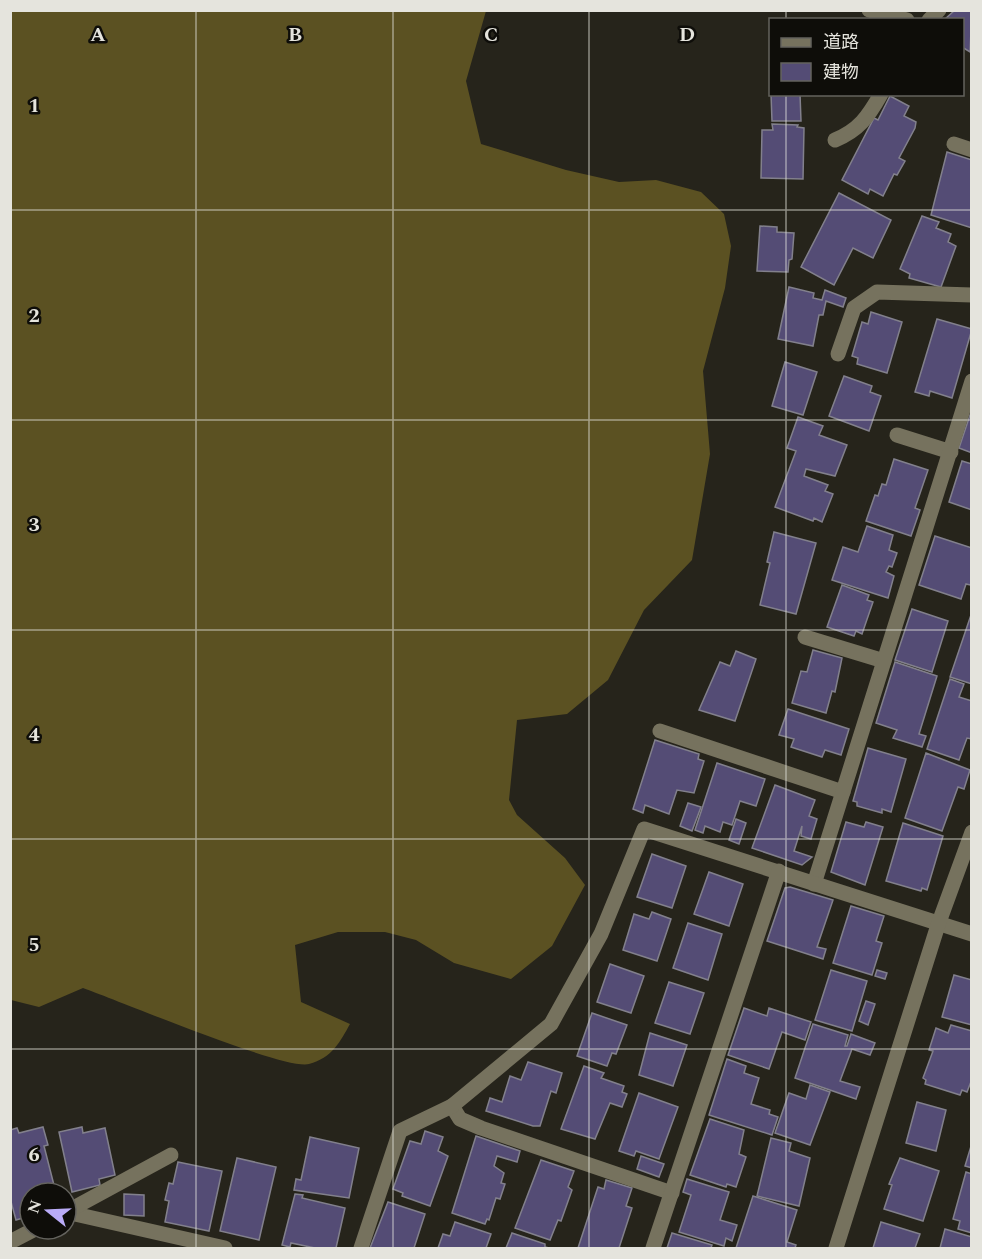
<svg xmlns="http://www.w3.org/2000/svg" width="982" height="1259" font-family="Spectral,'Noto Sans JP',serif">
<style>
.forest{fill:#5b5122}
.building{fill:#544c75;stroke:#82808c;stroke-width:1.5}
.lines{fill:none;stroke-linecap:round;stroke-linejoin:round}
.minor{stroke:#76725e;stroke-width:15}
.grid{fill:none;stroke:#e5e4dd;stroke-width:1.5;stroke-opacity:0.55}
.grid-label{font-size:20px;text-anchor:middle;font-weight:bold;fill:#e5e4dd;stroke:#0e0d09;stroke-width:5;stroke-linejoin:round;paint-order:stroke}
</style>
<rect width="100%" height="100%" fill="#26241b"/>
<path class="forest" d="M11,10l475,1 -20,70 15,63 85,26 53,12 37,-2 45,12 23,22 7,32 -6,42 -22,83 7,83 -18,106 -48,50 -36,70 -41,34 -50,6 -8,80 8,15 48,43 20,27 -33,61 -41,33 -57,-16 -38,-23 -31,-8h-47l-43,13 6,57 49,22c-10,18 -18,34 -41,40 -23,7 -192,-64 -226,-76l-44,19 -28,-7z"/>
<g class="building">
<path d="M955,10h17l-2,42 -8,-5v-27h-18z"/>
<path d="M771,94h29l1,27h-29z"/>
<path d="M890,96l19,10 -5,10 12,6 -1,6 -16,30 6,3 -8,14 -3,-1 -11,22 -13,-7 -2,5 -26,-14 32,-62 4,2z"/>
<path d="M772,124l26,1 -1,2 7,1 -1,51 -42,-1 1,-48h11z"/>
<path d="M947,152l25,8v68l-41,-13z"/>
<path d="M839,193l52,27 -18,38 -20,-10 -19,37 -33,-18z"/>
<path d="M922,216l17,6 -3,6 15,6 -3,8 8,4 -15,41 -32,-9 1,-4 -10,-5z"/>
<path d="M760,226l17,1v5l17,1 -2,26 -3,1 -1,12 -31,-1z"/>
<path d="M789,287l25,6 -1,5 9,2 3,-10 21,8 -3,9 -17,-6 -3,14h-4l-6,31 -35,-7z"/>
<path d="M871,312l31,10 -15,51 -30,-9 1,-6 -6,-2 10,-34 6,2z"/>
<path d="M937,319l35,10 -20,69 -22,-7 -1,5 -14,-4z"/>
<path d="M785,362l32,10 -14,43 -31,-9z"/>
<path d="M844,376l28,10 -2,6 11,4 -12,35 -40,-15z"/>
<path d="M972,409v44l-13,-5z"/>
<path d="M798,417l25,9 -4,9 28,10 -12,31 -29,-7 -2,7 24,9 -3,6 8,3 -11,28 -8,-4 -1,3 -38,-14 21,-56 -9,-3z"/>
<path d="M894,459l34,11 -13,38 5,2 -9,26 -45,-15 9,-26 3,1 4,-12 4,1z"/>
<path d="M962,461l10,3v46l-23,-8z"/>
<path d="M867,526l26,9 -4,15 8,3 -5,14 -3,-1 -3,6 8,4 -6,22 -56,-18 11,-33 15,5z"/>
<path d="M774,532l42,11 -20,71 -36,-9 10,-42 -3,-1z"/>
<path d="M935,536l37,12v34l-2,3 -4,-1 -5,15 -42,-14z"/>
<path d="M842,585l27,10 -2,5 6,2 -11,32 -6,-3 -2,5 -27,-9z"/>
<path d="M912,609l36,12 -16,51 -37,-12z"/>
<path d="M972,612v72l-22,-7z"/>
<path d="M813,650l29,8 -7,34 -3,-1 -6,22 -34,-10 9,-32 6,1z"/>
<path d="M736,651l20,8 -21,62 -36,-11 21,-48 10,4z"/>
<path d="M895,662l42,14 -18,58 7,2 -4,11 -29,-9 4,-8 -21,-7z"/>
<path d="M950,679l14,5 -5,13 13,4v38l-5,-1 -8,22 -32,-11z"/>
<path d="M788,709l61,20 -8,26 -16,-5 -3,7 -31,-10 3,-8 -15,-4z"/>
<path d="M655,740l44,14 -1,5 6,2 -10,32 -17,-3 -8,24 -24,-9 -2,8 -10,-4z"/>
<path d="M868,748l38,11 -15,53 -9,-3v4l-25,-7v-4l-4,-1z"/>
<path d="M926,753l44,17 -6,19 -6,-2 -16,44 -37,-13z"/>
<path d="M717,763l48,16 -9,27 -16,-5 -8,24 -9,-3 -3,10 -15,-6 -2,7 -8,-3z"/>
<path d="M775,785l40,15 -6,16 8,3 -6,20 -10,-3 1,-10 -8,25 18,6 -10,8 -50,-17z"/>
<path d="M688,803l13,4 -9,24 -12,-5z"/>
<path d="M736,819l10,4 -7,21 -10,-4z"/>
<path d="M846,822l18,5 2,-5 17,5 -18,58 -34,-13z"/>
<path d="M903,823l40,13 -16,54 -5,-2 -1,3 -35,-10z"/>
<path d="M652,854l34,12 -14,42 -35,-11z"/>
<path d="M709,872l34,12 -14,42 -35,-12z"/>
<path d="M790,887l43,13 -16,47 9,2 -3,10 -56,-18 18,-53z"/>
<path d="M851,906l33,10 -8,25 6,2 -10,32 -39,-12z"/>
<path d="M652,912l19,7 -14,42 -34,-11 11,-36 15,5z"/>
<path d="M688,923l34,11 -14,46 -35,-12z"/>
<path d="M610,964l34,12 -13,37 -34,-11z"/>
<path d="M831,970l36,11 -15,50 -37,-11z"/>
<path d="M877,970l10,3 -2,6 -10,-3z"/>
<path d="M954,975l18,5v45l-30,-8z"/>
<path d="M669,982l35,11 -14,41 -35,-11z"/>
<path d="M866,1001l9,3 -7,21 -9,-4z"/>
<path d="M744,1008l23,8 2,-8 42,14 -6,18 -23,-8 -13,37 -41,-14z"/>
<path d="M592,1013l35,12 -11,29 -4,-1 -5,13 -30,-10z"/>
<path d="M813,1024l35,11 -3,11h2l4,-12 24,9 -5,12 -18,-6 -12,32 20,6 -4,12 -61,-21z"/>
<path d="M951,1025l21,6v48l-5,13 -5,-2 -2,5 -35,-11 1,-4 -3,-2 10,-27 -4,-1 7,-22 12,5z"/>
<path d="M650,1033l37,12 -14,41 -34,-11z"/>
<path d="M727,1059l19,7 -2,7 15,5 -8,26 19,6 -1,4 9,3 -6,18 -63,-20z"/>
<path d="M528,1062l34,11 -6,20 -5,-2 -11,35h-7l-47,-15 4,-13 12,4 8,-26 11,4z"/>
<path d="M584,1066l20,7 -3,5 23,8 -2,6 5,2 -5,13 -12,-4 -15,36 -34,-10z"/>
<path d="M810,1085l20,7 -20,53 -35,-12 14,-40 17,6z"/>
<path d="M639,1093l39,14 -19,52 -23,-8 -2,5 -15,-5z"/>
<path d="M917,1102l29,8 -10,41 -30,-8z"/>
<path d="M710,1119l34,11 -5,24 7,3 -10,30 -9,-3 -1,3 -36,-12z"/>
<path d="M43,1127l5,18 -4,1 12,47h-26v23l-14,4 -6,-22v-68l7,-2 2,5z"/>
<path d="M82,1127l1,6 22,-5 10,47 -16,4 1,6 -28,7 -13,-60z"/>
<path d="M425,1131l18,6 -5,14 10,5 -18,50 -28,-10 1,-3 -10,-4 17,-48 11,3z"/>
<path d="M476,1136l44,15 -3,11 -20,-6 -3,10 10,7 -3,10 4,1 -5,15 -4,-1 -7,22 -2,-1 -2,5 -33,-11z"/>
<path d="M310,1137l49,11 -10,50 -55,-8 2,-11 5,1z"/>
<path d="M771,1138l20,5 -2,8 21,7 -11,48 -42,-10z"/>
<path d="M972,1143v25l-7,-2z"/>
<path d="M641,1156l23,8 -5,13 -22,-8z"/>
<path d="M237,1158l39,9 -17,73 -39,-9z"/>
<path d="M900,1158l39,13 -16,50 -39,-12 8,-24 -3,-1z"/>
<path d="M541,1160l33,11 -6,16 4,3 -11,31 -3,-1 -8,20 -35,-12z"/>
<path d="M178,1162l44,9 -13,60 -44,-9 4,-21 -4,-1 4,-17 4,1z"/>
<path d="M966,1172l6,2v59l-14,-4 2,-8 -7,-2z"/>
<path d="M687,1179l42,13 -9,28 17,5 -5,16 -6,-3 -2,8 -45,-14 12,-37 -8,-3z"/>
<path d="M606,1180l26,8 -6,18 6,2 -13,40h-41l20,-61 6,2z"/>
<path d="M124,1194l20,1v21l-20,-1z"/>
<path d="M295,1194l8,1 -1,3 43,10 -9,40h-21l-24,-5 -1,4 -8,-2z"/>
<path d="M753,1196l44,14 -10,32 9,3 -1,3h-59z"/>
<path d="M388,1202l37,12 -11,34h-44z"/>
<path d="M455,1222l36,12 -5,14h-48l5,-14 7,2z"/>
<path d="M881,1222l39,12 -5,14h-42z"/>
<path d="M945,1229l27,8v11h-32z"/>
<path d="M512,1233l33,11v3l4,1h-43z"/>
<path d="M672,1233l40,12 -1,3h-44z"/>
</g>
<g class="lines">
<g class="minor">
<path d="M869,10l38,10"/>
<path d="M929,20l10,-10"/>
<path d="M835,140c24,-10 33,-23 46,-46"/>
<path d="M954,144l18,6"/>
<path d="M838,354l16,-46 23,-16 95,3"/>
<path d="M897,435l54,17"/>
<path d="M805,637l79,24"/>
<path d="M660,731l183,61"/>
<path d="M814,884l158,-503"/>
<path d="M452,1106l8,13 21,9 191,65"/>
<path d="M66,1212l159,36"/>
<path d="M66,1212l105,-57"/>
<path d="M10,1242l25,-13"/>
<path d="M361,1248l39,-117 52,-25 99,-82 50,-90 43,-105 328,105"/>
<path d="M653,1248l126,-377"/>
<path d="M836,1248l102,-323 34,-93"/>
</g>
</g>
<path class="grid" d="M196,10v1238M393,10v1238M589,10v1238M786,10v10M786,94v1154M10,210h962M10,420h962M10,630h962M10,839h962M10,1049h962"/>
<g class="grid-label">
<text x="98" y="41">A</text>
<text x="295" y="41">B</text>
<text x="491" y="41">C</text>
<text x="687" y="41">D</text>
<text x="34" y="112">1</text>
<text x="34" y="322">2</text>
<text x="34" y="531">3</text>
<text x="34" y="741">4</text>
<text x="34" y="951">5</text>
<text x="34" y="1161">6</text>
</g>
<rect width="982" height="1259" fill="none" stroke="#e5e4dd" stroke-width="24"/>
<rect x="769" y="18" width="195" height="78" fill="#0e0d09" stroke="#64635e" stroke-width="1.5"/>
<rect x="781" y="38" width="30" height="9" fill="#76725e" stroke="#64635e" stroke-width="1.5"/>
<text x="823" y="48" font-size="18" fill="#e5e4dd">道路</text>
<rect x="781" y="63" width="30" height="18" fill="#544c75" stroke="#64635e" stroke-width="1.5"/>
<text x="823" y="78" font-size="18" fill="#e5e4dd">建物</text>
<g transform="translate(48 1211) rotate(288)"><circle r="28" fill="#0e0d09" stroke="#64635e" stroke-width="1.5"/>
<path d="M0-4.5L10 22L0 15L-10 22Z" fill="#b9abf7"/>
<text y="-9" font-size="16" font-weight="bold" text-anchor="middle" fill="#e5e4dd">N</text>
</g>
</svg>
